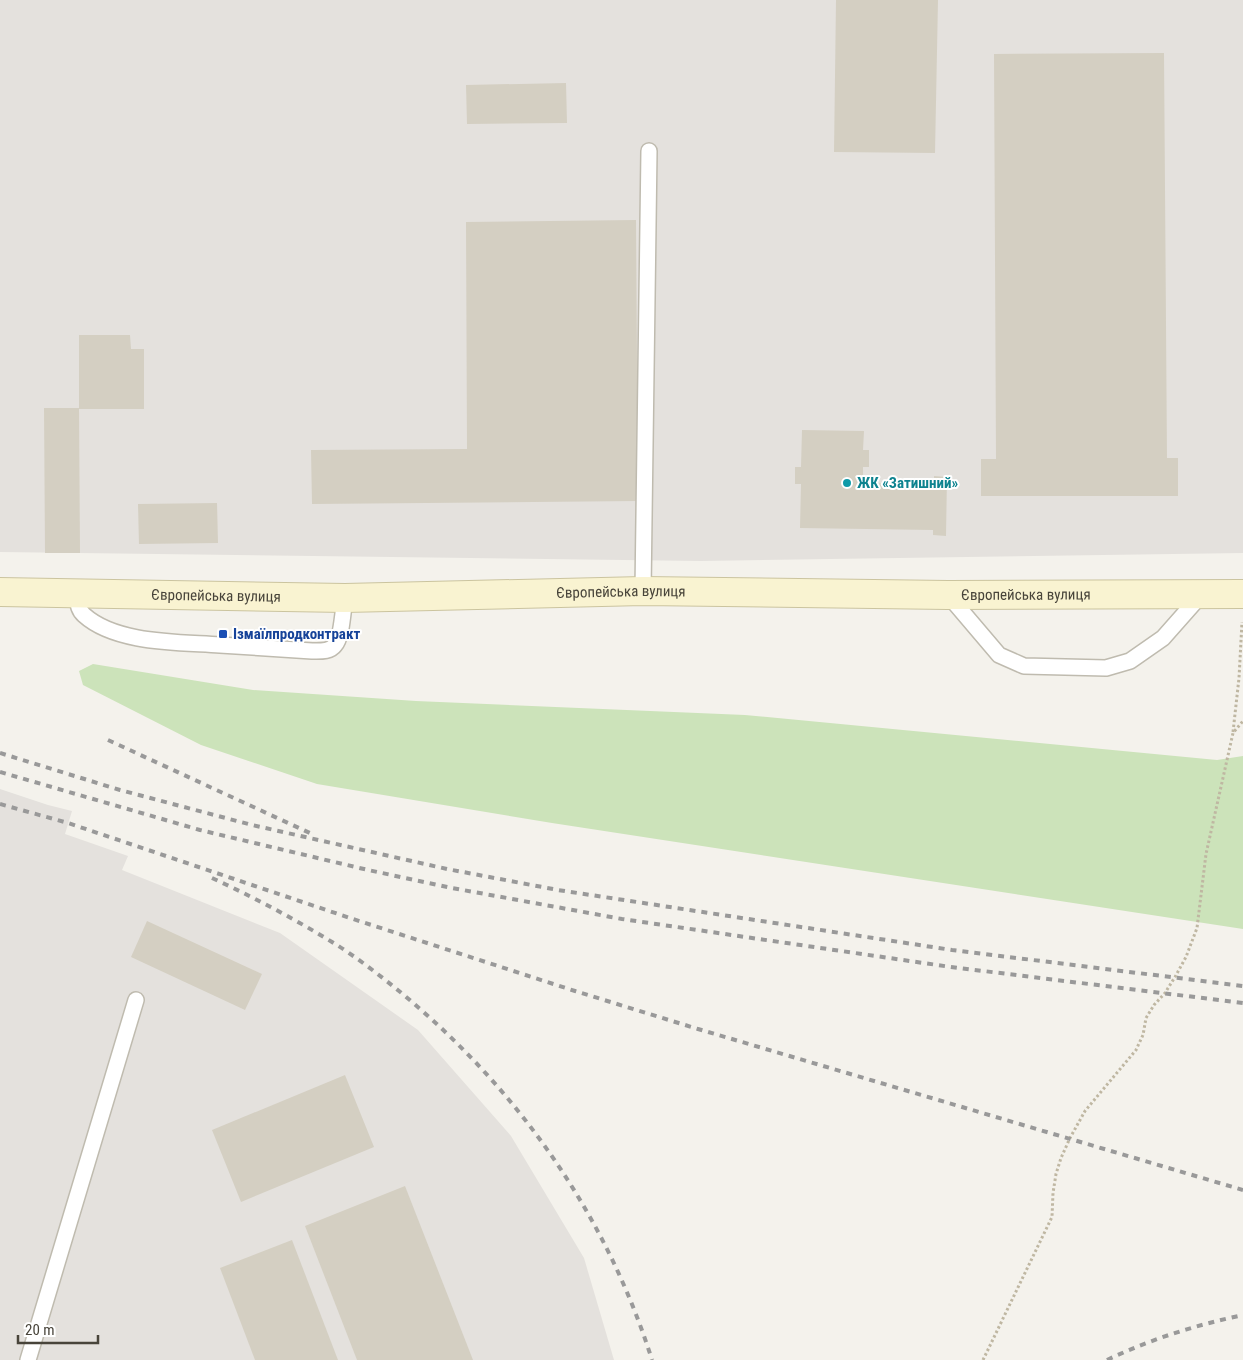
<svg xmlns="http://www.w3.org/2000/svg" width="1243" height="1360" font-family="'Roboto Condensed',sans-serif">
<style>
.industrial{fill:#e4e1dd}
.green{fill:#cce3ba}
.building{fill:#d4cfc2}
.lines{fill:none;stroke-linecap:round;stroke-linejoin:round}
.lane-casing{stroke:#bfbbaf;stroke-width:18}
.secondary-casing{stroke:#cbc49f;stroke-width:30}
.path{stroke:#bfb7a2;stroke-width:3;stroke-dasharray:2.5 2.5;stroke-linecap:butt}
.lane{stroke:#fff;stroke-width:15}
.secondary{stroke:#f9f3d1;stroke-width:28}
.rail{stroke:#999;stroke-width:4;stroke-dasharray:6 6;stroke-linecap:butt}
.culture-dot{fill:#0f9aa8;stroke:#fff;stroke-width:2}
.transit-dot{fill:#1a4fb4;stroke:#fff;stroke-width:2}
.labels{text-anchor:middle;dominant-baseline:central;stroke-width:4;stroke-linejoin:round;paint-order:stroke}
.culture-label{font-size:15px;font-weight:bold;fill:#0d838f;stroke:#fff;text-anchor:start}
.street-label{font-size:15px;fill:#48443a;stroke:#fff}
.transit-label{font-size:15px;font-weight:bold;fill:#164399;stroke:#fff;text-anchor:start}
</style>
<rect width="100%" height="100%" fill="#f4f2ec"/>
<g class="industrial">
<path d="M0,0h1243v553l-542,8 -701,-9z"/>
<path d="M0,789l48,16 24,6 -7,23 63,22 -6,14 158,63 138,97 93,106 73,122 30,102h-614z"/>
</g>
<path class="green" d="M93,664l160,26 163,11 329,14 472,45 26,-4v173l-691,-106 -235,-39 -116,-39 -118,-60 -4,-14z"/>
<g class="building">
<path d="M836,0h102l-3,153 -101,-1z"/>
<path d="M1164,53l3,405h11v38h-197v-37h15l-2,-405z"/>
<path d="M566,83l1,40 -100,1 -1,-39z"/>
<path d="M636,220l2,281 -326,3 -1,-54 156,-1 -1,-227z"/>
<path d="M79,335h51l1,14h13v60h-65z"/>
<path d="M44,408h35l1,145h-35z"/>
<path d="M802,430l62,1 -1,19h6v17h-6v16l71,1v-8l13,1 -1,59 -13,-1v-5l-133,-2 1,-44h-6v-17h6z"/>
<path d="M217,503l1,40 -79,1 -1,-40z"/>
<path d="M147,921l115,53 -17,36 -114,-53z"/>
<path d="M345,1075l29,72 -133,55 -29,-72z"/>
<path d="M405,1186l68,174h-116l-52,-134z"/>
<path d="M292,1240l46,120h-83l-35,-92z"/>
</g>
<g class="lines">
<defs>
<g id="lane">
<path d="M643,591l6,-440"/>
<path d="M77,594c0,8 1,16 7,21 32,29 96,27 136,30 31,2 62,4 92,6 8,0 18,1 23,-6 7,-7 8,-37 10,-47"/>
<path d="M948,595l51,60 25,11 82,2 24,-7 33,-23 38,-43"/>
<path d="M28,1360l108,-360"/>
</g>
<g id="secondary">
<path id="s1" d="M0,592l345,6 298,-7 305,4 295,-1"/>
</g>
</defs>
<use href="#lane" class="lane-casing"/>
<use href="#secondary" class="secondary-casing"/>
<g class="path">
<path d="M1233,732l6,-54 3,-56"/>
<path d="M983,1360l69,-143 1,-24 3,-19 5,-16 9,-20 15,-27 51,-61 7,-15 3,-17 8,-13 11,-12 10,-16 11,-20 11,-29 9,-74 27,-121 10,-12"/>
</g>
<use href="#lane" class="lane"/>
<use href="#secondary" class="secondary"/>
<g class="rail">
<path d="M108,740l204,94"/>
<path d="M0,753l120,37 132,35 195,44 111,21 394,60 291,36"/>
<path d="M0,772l200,58 168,40 84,18 170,31 329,48 292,36"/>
<path d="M0,804l68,19 282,95 225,73 123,38 545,161"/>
<path d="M212,878c41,19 81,40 120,64 23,14 46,32 67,49 118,97 207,223 253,369"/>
<path d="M1107,1360c44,-21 89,-35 136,-45"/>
</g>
</g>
<circle class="culture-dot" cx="847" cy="483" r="5"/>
<rect class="transit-dot" x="218" y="629" width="10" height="10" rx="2.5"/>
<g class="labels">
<g class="culture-label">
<text x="857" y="483">ЖК «Затишний»</text>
</g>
<g class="street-label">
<text stroke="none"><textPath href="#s1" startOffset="621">Європейська вулиця</textPath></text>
<text stroke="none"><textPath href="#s1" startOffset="1026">Європейська вулиця</textPath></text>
<text stroke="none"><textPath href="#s1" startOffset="216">Європейська вулиця</textPath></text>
</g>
<g class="transit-label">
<text x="233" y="634">Ізмаїлпродконтракт</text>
</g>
</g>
<path d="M18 1335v8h80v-8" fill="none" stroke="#48443a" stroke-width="2.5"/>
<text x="25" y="1335" font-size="15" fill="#48443a" stroke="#ffffff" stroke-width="4" paint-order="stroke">20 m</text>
</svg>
